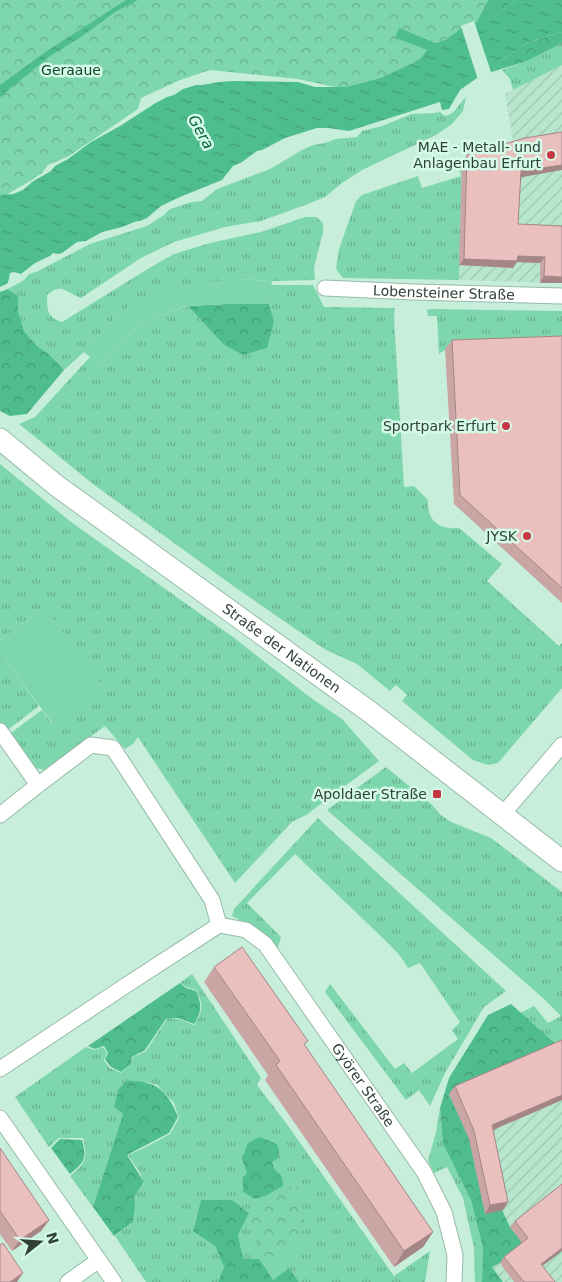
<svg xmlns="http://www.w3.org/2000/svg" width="562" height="1282" font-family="'DejaVu Sans',sans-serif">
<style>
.industrial{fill:url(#industrial-furrows)}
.grass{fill:url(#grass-tufts)}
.forest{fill:url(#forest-crowns)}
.park{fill:url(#park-crowns)}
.pitch{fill:#7ed6ad}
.water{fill:url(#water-ripples)}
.pier{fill:#c7eeda}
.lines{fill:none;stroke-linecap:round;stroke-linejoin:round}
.minor-casing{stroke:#96bba8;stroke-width:17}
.secondary-casing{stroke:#96bba8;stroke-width:23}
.minor{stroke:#fff;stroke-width:15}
.secondary{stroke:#fff;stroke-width:21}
.wall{fill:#c9a5a4}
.shaded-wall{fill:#a48686}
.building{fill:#eac0bf;stroke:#a48686}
.poi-dot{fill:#c53542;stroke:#d4fbe7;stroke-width:2}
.labels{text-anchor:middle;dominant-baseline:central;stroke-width:5;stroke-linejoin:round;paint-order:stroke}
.park-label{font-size:14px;fill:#13422e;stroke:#d4fbe7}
.poi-label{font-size:14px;fill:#304038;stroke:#d4fbe7;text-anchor:end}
.street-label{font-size:14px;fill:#304038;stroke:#d4fbe7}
.water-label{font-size:15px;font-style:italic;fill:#005d3e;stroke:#d4fbe7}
</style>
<defs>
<pattern id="industrial-furrows" width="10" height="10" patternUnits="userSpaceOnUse" patternTransform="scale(1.25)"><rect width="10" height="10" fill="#b7e5cd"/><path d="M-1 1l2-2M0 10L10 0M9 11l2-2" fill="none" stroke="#9ec6b1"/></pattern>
<pattern id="grass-tufts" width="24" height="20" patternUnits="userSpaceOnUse" patternTransform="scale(1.25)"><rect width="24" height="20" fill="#7ed6ad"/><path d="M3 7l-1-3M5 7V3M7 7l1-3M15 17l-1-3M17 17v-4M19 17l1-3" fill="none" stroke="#68af8e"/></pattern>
<pattern id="forest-crowns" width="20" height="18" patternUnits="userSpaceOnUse" patternTransform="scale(1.25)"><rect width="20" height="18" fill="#4fbd8e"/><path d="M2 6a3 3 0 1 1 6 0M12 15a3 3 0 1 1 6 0" fill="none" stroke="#429b75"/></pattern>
<pattern id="park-crowns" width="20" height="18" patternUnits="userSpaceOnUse" patternTransform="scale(1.25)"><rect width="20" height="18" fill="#7ed6ad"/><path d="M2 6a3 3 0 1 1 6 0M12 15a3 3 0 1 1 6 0" fill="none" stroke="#68af8e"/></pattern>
<pattern id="water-ripples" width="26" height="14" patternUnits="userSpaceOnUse" patternTransform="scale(1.25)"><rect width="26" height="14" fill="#4fbe8f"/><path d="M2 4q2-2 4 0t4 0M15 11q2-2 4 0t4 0" fill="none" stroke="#429c76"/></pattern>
</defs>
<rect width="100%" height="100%" fill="#c7eeda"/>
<g class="industrial">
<path d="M562,65v218l-103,-3 3,-119 52,-15 -9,-52z"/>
<path d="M562,1054v228h-59l-11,-15 8,-4 24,-19 -14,-17 -7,-17 -18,4 -36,-120z"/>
</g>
<g class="grass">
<path d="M562,42v23l-49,25 -3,-11 -8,-9 25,-9z"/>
<path d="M466,97l-3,14 -11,13 -16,11 -74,35 -20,13 -17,14 -20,8 -44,16 -36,6 -51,15 -33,16 -60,40c-16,-6 -19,-16 -34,-3 0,15 0,22 15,27l89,-55 23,-13 36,-11 51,-11 44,-15h11l7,6v9l-9,36 1,12 -43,1 -34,-2 -118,33 -36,40 -20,18 -15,-16 -12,-8 -13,-15 -6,-20v-15l-10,-7 16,-9 5,-6 7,-2 54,-28 57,-18 17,-11 6,-6 22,-7 10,-1 15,-12 53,-20 32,-19 11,-5 12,-2 11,-4 21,-2 5,-6 20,-5 30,-12 22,-1 6,-1 5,4c11,-2 13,-12 21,-19z"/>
<path d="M462,162l-3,118 -116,-2 -7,-9 3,-20 17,-48 6,-6 56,-19 4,12 39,-12 -3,-12z"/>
<path d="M271,285h42l11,22 71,1 -1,10 10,169 10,-1 14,14c-1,21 11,30 31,28l43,36 -15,17 72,65 3,-3v45l-64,75 -10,2 -15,-5 -71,-59 5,-6 -11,-10 -6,6 -33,-27 -31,-14 -90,-62 -143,-104 -74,-60 16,-7 55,-60 10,8 41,-42 47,-17 35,38 51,-23 -5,-17z"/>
<path d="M432,309l130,2v34l-116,4 -7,5 -2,-38h-9l-1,-6z"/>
<path d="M0,464l71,58 162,115 78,61 31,21 37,42 -73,54 -14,7 -57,61 -97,-146 -5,7 -8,5 -20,-23 -61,44 -12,-3 -24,-32 34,-25 10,14 -7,-117 -45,33z"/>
<path d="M0,653l39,53 -34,26 -5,-7z"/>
<path d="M386,767l45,37 10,11 10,7 40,16 71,54v162l-3,-7 -39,-34 14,-7 14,17 13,-7 -18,-18 -216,-188z"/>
<path d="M318,818l3,3 185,170 -22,16 -39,66 -15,33 -11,-16 -13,10 -81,-108 5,-8 65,85 9,-6 8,10 46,-34 -6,-9 8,-8 -40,-59 -12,5 -7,-11 -12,-13 -94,-90 -48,49 34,34 -3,10 -3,4 -23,-24 -20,-11 2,-7z"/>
<path d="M192,974l69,104 -4,7 29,38 108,153 36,-25 -5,31h-126l-10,-14 -16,12 -30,-21 -5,-24 11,-22 -18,-13h-30l-8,30 22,16 9,21 -6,15h-72l-31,-46 18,-14v-24l11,-15 -5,-12 -11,-16 16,-7 26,-14 9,-16 -5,-15 -17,-18 -11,-3 -23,32 -30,93 -23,-31c16,-14 18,-17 13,-38h-24l-10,9 -34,-50 71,-50 9,3 8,-3 4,6 -3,7 6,8 11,5 10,-9 2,-7 13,-6 21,-32h12l15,6c9,-15 10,-19 2,-35l-10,-3 -6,-4z"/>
<path d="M440,1108l3,36 28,56 12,48 -1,34h-7l-1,-34 -11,-50 -16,-31 -13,6 -6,-12 8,-29z"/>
</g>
<g class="forest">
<path d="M488,0h28l-18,13 -22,10z"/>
<path d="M562,32v11l-35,18 -35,11 10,-12 26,-18z"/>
<path d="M8,289l10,7v15l6,20 13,15 12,8 15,16 -37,44 -17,2 -10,-5v-119z"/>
<path d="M227,304h42l5,17 -7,27 -24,7 -20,-11 -35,-38z"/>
<path d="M180,983l6,5 10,3c6,14 6,20 -2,33l-16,-6 -12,1 -21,31 -13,7 -1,7 -10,8 -10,-5 -6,-8 3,-6 -4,-7 -9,3 -7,-3z"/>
<path d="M511,1004l48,43 -110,47 61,133 14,17 -24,19 -8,4 11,15h-21l1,-34 -12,-48 -28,-56 -3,-36 9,-30 39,-63z"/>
<path d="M126,1081c7,0 14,0 21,2 16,3 26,20 31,34l-9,16 -42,22 17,27 -10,15 1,8 -2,17 -19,14 -21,-29 30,-93 -9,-7 4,-17z"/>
<path d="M260,1137l17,7 2,6 -1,8 -6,4 2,7 8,8 1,9 -16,9 -12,4 -12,-7v-15l4,-4 -5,-14 6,-16z"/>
<path d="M60,1139l22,1c5,19 3,21 -12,34l-19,-26z"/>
<path d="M201,1200h31l17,13 -11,22 5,24h16l14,21 16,-12 10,14h-81l6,-15 -9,-21 -22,-15z"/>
</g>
<g class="park">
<path d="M0,0h488l-12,23 -16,6 -15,11 -10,3 -40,-5 32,12 -8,10 -39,18 -34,9h-11l-37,-8 -88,-9 -30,10 -39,18 -3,11 -69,47 -21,9 -6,8 -10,7 -26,15h-6z"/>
<path d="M292,1186l6,1 3,10 4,27 -9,23 -10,13 -10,4 -12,-8 -8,-15 -7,-15 14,-27z"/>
</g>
<g class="pitch">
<path d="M238,279l34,2 -3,23h-42l-40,2 -46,17 -41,42 -16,-13 36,-40 25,-16 30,-11z"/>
<path d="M45,607l58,80 -50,37 -53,-71v-13z"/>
</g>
<g class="water">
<path d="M126,0h12l-23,12 -34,25 -31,19 -50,41v-12l47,-34z"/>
<path d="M516,0h46v32l-34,10 -26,18 -10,12 -15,6 -17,12 -11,19 -7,1 -2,-8 -91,29 -21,-3h-11l-32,10 -23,12 -5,1 -15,11 -9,4 -11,14 -42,17 -19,9 -14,12 -7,3h-3l-15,6 -20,5 -16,9 -9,1 -15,11 -4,1 -5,-1 -3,3 -15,7 -14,11 -7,-2 -4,1 -2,10 -8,4v-92l13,-1 10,-4 9,-8 19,-11 4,-5 13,-7 23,-17 29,-16 34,-22 13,-7 7,-2 9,-6 13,-4h6l17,-3 14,-1 65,1 17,5h31l34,-9 39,-18 8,-10 -32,-12 4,-10 36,15 10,-3 15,-11 38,-16z"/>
</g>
<path class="pier" d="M474,21l18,54 -14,5 -17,-54z"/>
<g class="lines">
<defs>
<g id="minor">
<path id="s1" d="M325,288l88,4 149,4"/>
<path d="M0,731l38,54 53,-40 22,3 99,152 7,25"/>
<path d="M0,815l38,-30"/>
<path d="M502,815l60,-70"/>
<path id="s2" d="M0,1069l125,-83 94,-61 27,5 19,14 159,228 20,40 11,43 -1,27"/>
<path d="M0,1118l114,164"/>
<path d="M68,1282l31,-22"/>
</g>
<g id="secondary">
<path id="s3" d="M0,439l57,47 313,226 192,149"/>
</g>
</defs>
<use href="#minor" class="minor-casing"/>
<use href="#secondary" class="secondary-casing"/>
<use href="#minor" class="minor"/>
<use href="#secondary" class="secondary"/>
</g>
<g class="wall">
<path d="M467,155l54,22 -3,47 44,2v57h-22v-20l-23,-1 -4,6 -54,-3 3,-104z"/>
<path d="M562,336v267l-108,-99 -9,-155 7,-9z"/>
<path d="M214,967l91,79 128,186 -10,15 -29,20 -129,-187 3,-5 -64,-93z"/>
<path d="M562,1040v60l-69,30 10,80 -18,4 -16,-75 -20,-45 6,-8z"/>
<path d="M0,1148l49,72 -8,11 -29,20 -12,-17z"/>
<path d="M562,1184l-20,82 13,16h-41l-14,-19 4,-6 18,-14 -12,-16 5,-6z"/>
</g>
<g class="shaded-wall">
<path d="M562,165v5l-45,8 4,-7z"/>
<path d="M518,256l27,1 -5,6 -23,-1 -4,6 -54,-3 5,-6z"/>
<path d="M544,276l18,1v6h-22z"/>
<path d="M562,1095v5l-76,33 6,-8z"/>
<path d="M508,1202l-5,8 -18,4 5,-9z"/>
<path d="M49,1220l-8,11 -29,20 8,-11z"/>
<path d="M433,1232l-10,15 -29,20 10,-16z"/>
<path d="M562,1248v3l-26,20 5,-7z"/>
<path d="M23,1273l-6,9h-7z"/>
</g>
<g class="building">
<path d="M562,132v33l-41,6 -3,53 44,2v51l-18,-1 1,-19 -27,-1 -1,5 -53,-2 3,-104 58,-17z"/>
<path d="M562,336v252l-102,-93 -8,-155z"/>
<path d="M242,947l66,94 -4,3 129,188 -29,19 -128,-186 4,-4 -66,-94z"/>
<path d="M562,1040v55l-70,30 16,77 -18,3 -16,-74 -19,-45z"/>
<path d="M0,1148l49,72 -29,20 -20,-29z"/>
<path d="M562,1184v64l-21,16 14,18h-31l-20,-25 24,-19 -13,-17z"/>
<path d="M3,1243l20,30 -13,9h-10v-37z"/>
</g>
<g class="poi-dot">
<circle cx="551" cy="155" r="5"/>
<circle cx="506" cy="426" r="5"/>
<circle cx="527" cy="536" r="5"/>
<rect x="432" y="789" width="10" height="10" rx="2.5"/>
</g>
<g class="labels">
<g class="park-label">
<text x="71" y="70">Geraaue</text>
</g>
<g class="poi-label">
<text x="541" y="147">MAE - Metall- und<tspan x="541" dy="16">Anlagenbau Erfurt</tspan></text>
<text x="496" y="426">Sportpark Erfurt</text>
<text x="517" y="536">JYSK</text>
<text x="427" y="794">Apoldaer Straße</text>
</g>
<g class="street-label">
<text stroke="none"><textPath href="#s1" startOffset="119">Lobensteiner Straße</textPath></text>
<text stroke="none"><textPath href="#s3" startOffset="351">Straße der Nationen</textPath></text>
<text stroke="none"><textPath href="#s2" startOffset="485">Györer Straße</textPath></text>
</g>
<g class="water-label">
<text transform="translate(201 132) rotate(61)">Gera</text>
</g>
</g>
<g transform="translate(40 1242) rotate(73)" stroke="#d4fbe7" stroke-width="4" paint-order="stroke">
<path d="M0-4L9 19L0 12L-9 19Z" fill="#304038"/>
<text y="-8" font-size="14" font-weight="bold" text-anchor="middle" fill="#304038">N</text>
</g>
</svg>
